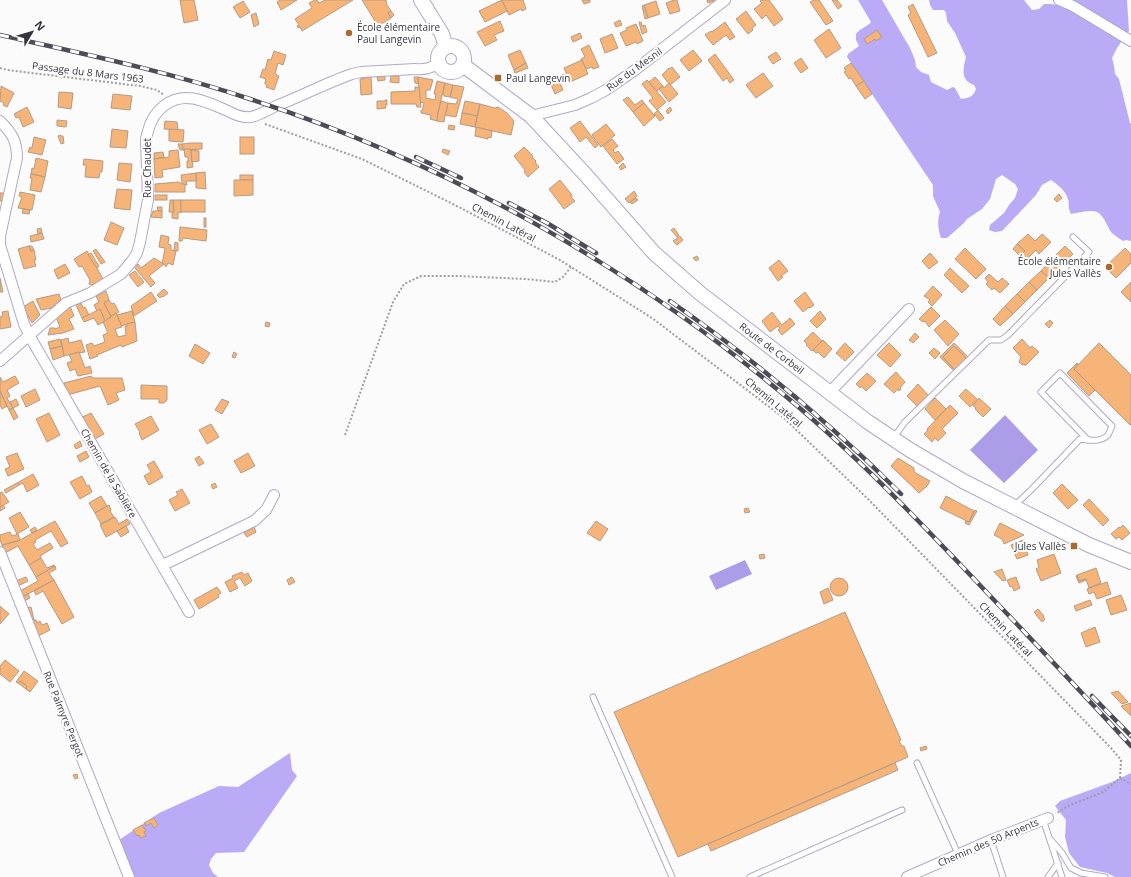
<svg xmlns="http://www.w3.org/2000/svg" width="1131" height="877" font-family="'Open Sans',sans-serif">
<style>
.forest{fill:#bbaaf6}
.water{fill:#ad9ce8}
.building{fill:#f6b478;stroke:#b39b86}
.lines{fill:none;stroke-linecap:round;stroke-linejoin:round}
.service-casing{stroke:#afa9c6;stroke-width:7}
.minor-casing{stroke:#afa9c6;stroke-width:12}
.secondary-casing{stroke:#afa9c6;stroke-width:16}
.path{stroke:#9e9da2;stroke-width:2;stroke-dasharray:2 2;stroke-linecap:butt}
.service{stroke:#fff;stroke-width:5}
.minor{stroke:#fff;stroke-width:10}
.secondary{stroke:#fff;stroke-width:14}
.rail-casing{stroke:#4d4b56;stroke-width:4.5}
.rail{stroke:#fff;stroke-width:3;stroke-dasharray:9;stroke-linecap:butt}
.poi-dot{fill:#a76b2e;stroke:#fff;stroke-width:1.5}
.labels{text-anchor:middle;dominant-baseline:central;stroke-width:4;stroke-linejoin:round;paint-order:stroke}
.poi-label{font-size:10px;fill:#363440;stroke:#fff;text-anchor:start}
.street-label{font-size:10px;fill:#363440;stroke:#fff}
</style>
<rect width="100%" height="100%" fill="#fbfbfb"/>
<g class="forest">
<path d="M858,0h24l28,48 5,12 1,7 5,5 8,3 2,7 16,8 6,-3 2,1 6,11c8,-1 12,-2 15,-10l-2,-4c-14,-5 -11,-16 -8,-28l-11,-24 -8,-12 -1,-8 -2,-3h-11l-3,-5 -1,-5h95l8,10 7,-1 5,-5h7l13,2 4,3 -1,-9h60l2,31 -12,17 -5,10 2,8 1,8 4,5 11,44 1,1v117l-5,-1 -3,1c-4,-3 -8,-5 -11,-8 -6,-8 -9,-23 -21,-22 -7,0 -14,2 -20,3 -4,-8 -1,-9 -3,-15 -2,-8 -11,-15 -17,-19l-9,5 -6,10 -34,36 -7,1 -6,-2 1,-5 14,-12 5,-8 6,-7 3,-9 -3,-5 -13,-9 -6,4 -6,20 -8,10 -15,10 -3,4 -17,15h-6c-3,-9 -4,-17 -1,-26l-7,-16v-11l-86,-128 1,-3 11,-8 -3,-6v-6c4,-6 11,-7 15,-12z"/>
<path d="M290,753l2,17 5,6 -53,76 -28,1 -5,6 -2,6 4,8 5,4h-84l-15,-37 40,-27 60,-27 19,1z"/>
<path d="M1131,773v104h-16l-8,-4 -27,-6 -11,-14 -4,-16 1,-17 -11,-14 5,-5 52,-19z"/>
</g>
<g class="water">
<path d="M1005,415l33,35 -34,33 -34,-33z"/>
<path d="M745,560l7,14 -36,16 -7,-14z"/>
</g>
<g class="building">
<path d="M180,0h14l4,20 -14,3z"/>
<path d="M280,0h17l-16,10 -4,-8z"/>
<path d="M315,0h2l2,3 6,-3h28l-51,31 -2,-4 -2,1 -1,-2 2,-1 -4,-6 17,-11 -3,-5z"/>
<path d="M362,0h24l1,5 4,6 -3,2 3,5 -13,8z"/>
<path d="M502,0l5,11 -22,11 -6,-11z"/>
<path d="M502,0h21l3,9 -4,2 -1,-2 -12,6z"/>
<path d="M582,0h8v2l-6,2z"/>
<path d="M674,0h3l3,11 -10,3 -4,-11z"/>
<path d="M707,0h7v1l-6,2z"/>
<path d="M762,0h7l14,19 -9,7 -8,-11 -4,4 -8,-10 8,-6 -2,-2z"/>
<path d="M814,0h5l14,21 -7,4 -16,-23z"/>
<path d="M832,0h5l5,6 -4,3z"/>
<path d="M243,1l7,11 -10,6 -7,-11z"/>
<path d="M656,1l4,13 -12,4 -4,-13z"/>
<path d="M913,4l24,49 -9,4 -20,-42 3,-2 -3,-6z"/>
<path d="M644,5l4,13 -3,1 -3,-13z"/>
<path d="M391,11l3,4 -3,3 -3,-5z"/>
<path d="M746,11l10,14 -4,3 1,2 -5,4 -12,-15z"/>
<path d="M256,13l3,11 -5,3 -3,-12z"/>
<path d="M620,20l2,5 -6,2 -2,-4z"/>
<path d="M500,21l4,10 -10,4 3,5 -12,6 -8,-14z"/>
<path d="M639,22h2l1,4 3,-1 2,7 -5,2z"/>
<path d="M725,22l10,15 -5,3 -4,-5 -13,10 -8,-10 6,-4 1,1z"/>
<path d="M636,24l7,17 -6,3 -1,-2 -10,4 -6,-13 7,-3 -1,-2z"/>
<path d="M829,29l12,19 -15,10 -12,-18z"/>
<path d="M877,30l5,7 -6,4 -1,-2 -8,5 -3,-5z"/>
<path d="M580,33l2,5 -9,4 -2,-5z"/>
<path d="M612,34l6,14 -13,5 -5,-14z"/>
<path d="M589,45l10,22 -6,2 -1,-2 -6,2 -5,-10 4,-2 -4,-8z"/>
<path d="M520,50l6,13 -12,7 -6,-15z"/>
<path d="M693,50l9,11 -13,10 -9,-11z"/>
<path d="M274,51l12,4 -3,10 -5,-2 -3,11 4,2 -5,14 -8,-3 1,-2 -2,-1v-2l1,-3 -6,-2 3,-8 2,1 3,-11 3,1z"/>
<path d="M776,52l5,7 -8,5 -5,-7z"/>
<path d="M715,54l19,26 -4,3 -3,-5 -4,3 -15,-21z"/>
<path d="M801,58l7,10 -7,5 -7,-10z"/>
<path d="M582,60l6,14 -18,8 -6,-14z"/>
<path d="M526,63l2,5 -13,5 -1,-3z"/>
<path d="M851,63l13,18 -8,5 -5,-8 -2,1 -5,-7 2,-1 -2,-3z"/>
<path d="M672,67l8,10 -10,8 -8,-10 7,-7v1z"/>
<path d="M763,73l10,13 -17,12 -10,-13z"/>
<path d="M385,76v4l-7,1 -1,-4z"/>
<path d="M391,76h8v7l-9,-1z"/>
<path d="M371,77l1,17 -11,1 -1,-16z"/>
<path d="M414,77h4l1,7 -4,-1z"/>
<path d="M418,77l15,3 -3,10h-4v8l9,2 1,-6h-2l3,-13 8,2 -7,30 -1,8 -7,-2 1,-4 -10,-2v-3l1,1 2,-8 -4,-1z"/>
<path d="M655,77l8,9 -6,5 -8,-9z"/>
<path d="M558,78l5,12 -8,4 -5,-12z"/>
<path d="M647,80l19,22 -9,8 -8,-9 4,-3 -11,-14z"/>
<path d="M864,81l8,13 -7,5 -9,-13z"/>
<path d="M445,83l8,2 -3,12 -6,-1v-1l-1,-1z"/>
<path d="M669,83l9,11 -9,8 -10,-13 4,-3 1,2z"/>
<path d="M453,85l11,2 -8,30 -11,-2 3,-12 8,1 2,-5 -8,-2z"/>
<path d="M1,86l13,7 -7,14 -4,-2 1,-2 -4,-2z"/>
<path d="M415,87h4l2,20h-4l-1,-3h-25v-12l24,-1z"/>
<path d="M59,92l14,1 -2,16 -13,-2z"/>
<path d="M113,94l19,2 -2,14 -19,-2z"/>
<path d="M628,97l7,8 7,-5 2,3 -11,9 -10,-12z"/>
<path d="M385,100h2v5h-2l1,3 -9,1v-8h8z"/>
<path d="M441,101l7,2 -3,13 -1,6 -7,-1 1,-8z"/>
<path d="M465,101l15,3 -3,12 -15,-3z"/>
<path d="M644,103l11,13 -11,10 -11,-14z"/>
<path d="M480,104l15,4 3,-1 9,6 7,8 -3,14 -36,-8z"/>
<path d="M27,107l7,15 -11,5 -4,-10 -3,1 -2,-4z"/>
<path d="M670,107l2,3 -4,4 -2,-3z"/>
<path d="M658,110l6,8 -4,3 -6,-7z"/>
<path d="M462,113l15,3 -2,11 -15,-3z"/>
<path d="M57,120l10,1 -1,6 -9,-1z"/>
<path d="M165,121l12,1 1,8 -14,-1z"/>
<path d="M580,121l18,24 -3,3 -9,-11 -6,5 -10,-14z"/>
<path d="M606,124l9,11 -14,12 -9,-12z"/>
<path d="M449,125l6,1 -1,4 -6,-1z"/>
<path d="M476,127l16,4 -1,7 -3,-1v2l-13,-3z"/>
<path d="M112,129l16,2 -2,17 -16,-1z"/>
<path d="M169,129l15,1 -1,12 -14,-1z"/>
<path d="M60,135l1,1h2l1,7 -3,1 -3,-8z"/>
<path d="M34,137l12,3 -4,15 -14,-3 2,-5 2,1z"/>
<rect x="240" y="137" width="14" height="17"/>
<path d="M612,139l6,7 -5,4 2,3 3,-2 6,8 -7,5 -14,-18z"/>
<path d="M190,143h12v6l-19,1 -1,-6z"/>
<path d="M178,144h4l1,6h-3z"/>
<path d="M524,147l9,9 -1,1 4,4 -1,1 4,5 -11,10 -4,-5 1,-2 -11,-14z"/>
<path d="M184,149h7l2,18 -6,1v-7h1v-4h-3z"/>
<path d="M443,149l7,2 -2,4 -6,-3z"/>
<path d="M178,150l2,17 -18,3 1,7 -8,1 -1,-19 15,-2v-6z"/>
<path d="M191,150l8,1v10l-7,1z"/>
<path d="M163,152l1,5 -10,2v-6z"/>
<path d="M36,158l12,3 -3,16 -14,-3 1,-6 2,1z"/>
<path d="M84,159l19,2 -1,11h-2l-1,6 -14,-1 1,-12h-3z"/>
<path d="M119,163l13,1 -2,18 -13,-2z"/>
<path d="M623,163l3,4 -5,3 -2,-3z"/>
<path d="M205,172l1,17 -10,-1v-15z"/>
<path d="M196,173v8h-10l1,4 -5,-1 -1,-9z"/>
<path d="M31,174l14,3 -4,15 -11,-2 2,-12h-2z"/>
<rect x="240" y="175" width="13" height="5"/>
<path d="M234,180h19v15l-19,1z"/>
<path d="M560,180l12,15 -1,2 4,4 -11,8 -15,-20z"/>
<path d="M179,182l2,2h4v8h-30v-8z"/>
<path d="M117,189l15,1 -2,20 -16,-2z"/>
<path d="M634,191l3,5 -8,7 -4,-4z"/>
<path d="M20,192l15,3 -3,15 -14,-2 4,-11 -3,-1z"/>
<path d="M0,193h4l-1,8h-3z"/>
<path d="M1059,194l3,4 -5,4 -3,-3z"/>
<rect x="155" y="195" width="12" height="5"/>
<path d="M636,198l2,2 -6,4 -2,-2z"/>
<path d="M170,200h3l1,12h-5z"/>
<path d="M173,200h8v12l-3,1v6l-6,-1v-6h2z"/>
<rect x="181" y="200" width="24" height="12"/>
<path d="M157,207h5v4h-4z"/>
<path d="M23,209l7,1 -1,4 -7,-1z"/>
<path d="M153,211h9v7l-11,-1z"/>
<rect x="204" y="218" width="2" height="9"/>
<path d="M111,222l13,6 -7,17 -13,-5z"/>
<path d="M180,227l27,3 -1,11 -23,-3 -1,3h-3z"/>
<path d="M41,228l1,5 -4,1 -1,-5z"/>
<path d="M674,228l5,7 -2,2 -6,-7z"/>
<path d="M42,233l2,6 -13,3 -1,-6z"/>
<path d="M1028,234l7,7 7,-7 9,8 -12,12 -3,-4 -11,11 -5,-5 5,-5 -8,-7z"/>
<path d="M161,235l8,2 -1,7 3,1v5l5,1 -3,14 -5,-2 -2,4 -1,-2 -3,-1 3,-16 -6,-1z"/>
<path d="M680,236l3,4 -6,5 -4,-4z"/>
<path d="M175,242l3,1v8l-4,-1z"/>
<path d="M1017,244l8,7 -5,5 -7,-7z"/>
<path d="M29,246l2,5 3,-1 2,10h-2l2,6 -12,3 -6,-20z"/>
<path d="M29,246h3l2,4 -3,1z"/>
<path d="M1065,246l8,8 -12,12 -8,-8z"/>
<path d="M965,248l21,21 -10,10 -21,-20z"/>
<path d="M1125,248l6,6v9l-15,15 -11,-11z"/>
<path d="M96,249l9,13 -4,2 -8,-13z"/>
<path d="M87,251l16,28 -11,6 -3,-1 1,-4 -8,-14 -3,1 -5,-8z"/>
<path d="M91,253l8,13 -2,2 -9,-13z"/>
<path d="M930,253l8,9 -9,7 -7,-8z"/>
<path d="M697,256l2,3 -3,2 -3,-3z"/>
<path d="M154,258l10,6 -15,12 6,7 -4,4 -16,-19 3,-4 3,4z"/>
<path d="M1053,258l8,8 -12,12 -8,-7z"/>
<path d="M779,260l9,11 -7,5 2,1 -5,4 -9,-13z"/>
<path d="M65,264l5,9 -12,6 -4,-9z"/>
<path d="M950,268l19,18 -7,7 -18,-18z"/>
<path d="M135,271l9,11 -6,5 -9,-12z"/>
<path d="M1041,271l8,7 -12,12 -8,-8z"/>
<path d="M989,274l9,8 4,-4 7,6 -9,9 -6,-5 -2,2 -6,-6 2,-2 -3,-4z"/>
<path d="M0,278l3,14h-3z"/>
<path d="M1029,282l8,8 -12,12 -8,-8z"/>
<path d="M1131,282v20l-10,-10z"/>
<path d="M933,286l9,9 -10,11 -4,-4 2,-2 -6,-4z"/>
<path d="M164,289l4,4 -5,4 -1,-1 -2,2 -3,-3z"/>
<path d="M106,291l3,9 -5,3 7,14 -6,4 -5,-12 -3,2 -3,-6 5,-3 -3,-6z"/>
<path d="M151,292l6,9 -23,15 -3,-10z"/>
<path d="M805,292l9,13 -4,3 -1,-1 -6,5 -9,-11z"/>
<path d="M59,294l2,6 -10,8 -10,2 -5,-11z"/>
<path d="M1017,294l8,8 -12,12 -8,-8z"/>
<path d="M109,300l3,4 2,-1 5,9 -8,4 -7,-13z"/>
<path d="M33,301l7,14 -8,8 -9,-16z"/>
<path d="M81,303l2,5 2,-1 4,8 -7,3 -6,-13z"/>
<path d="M70,306l4,10 -5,3 5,10 -11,4 -15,2 2,-7h5v1l5,-2 -4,-10 8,-7z"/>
<path d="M1005,306l8,8 -13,12 -7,-7z"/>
<path d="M931,307l9,9 -11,11 -4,-6 -2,1 -4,-3z"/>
<path d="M100,309l5,12 -7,4 -4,-7 -10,4 -2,-4z"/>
<path d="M8,311l3,16 -11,2v-12l3,-1 -1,-4z"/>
<path d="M132,311l3,11 -14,4 -4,-11z"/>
<path d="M820,311l6,8 -9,9 -7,-7z"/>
<path d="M772,312l10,13 8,-7 5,6 -13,11 -4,-5 2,-2 -2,-2 -8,6 -8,-11z"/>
<path d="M116,313l6,14 -7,2 3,8 8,-2 -1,-9h2v-2l8,-2 2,19 -15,6 -1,-2 -24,10 1,1 -8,3 -4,-14 6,-2 2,3 11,-4 -2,-7 5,-2 -5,-11 8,-5v-1z"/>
<path d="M945,320l14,14 -11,12 -14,-16z"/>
<path d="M1050,320l3,3 -4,5 -4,-4z"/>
<path d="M266,322l4,1 -1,4 -4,-1z"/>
<path d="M813,332l9,9 -10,10 -6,-6 1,-1 -3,-3z"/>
<path d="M915,333l4,4 -6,6 -4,-3z"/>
<path d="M68,338l1,5 12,-3 4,12 -6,1v-1l-15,4 -3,-16z"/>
<path d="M60,339l2,7 -12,3 -2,-7z"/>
<path d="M1022,339l8,9 2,-2 7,6 -13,13h-2l-3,-1 -2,-2 2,-5 -8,-9z"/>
<path d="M823,340l9,9 -8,9 -6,-6 -2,1 -3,-3z"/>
<path d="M845,343l9,9 -9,9 -9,-8z"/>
<path d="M889,343l12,12 -11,12 -13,-12z"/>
<path d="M954,343l14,14 -2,1 -12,-12 -11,11 12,13 -1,1 -14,-14z"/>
<path d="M1099,343l32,32v49l-1,1 -56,-56z"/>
<path d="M195,344l15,9 -7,11 -14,-8z"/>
<path d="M62,346l2,10 -11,4 -3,-11z"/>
<path d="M954,346l12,12 -11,12 -12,-13z"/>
<path d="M934,348l6,5 -5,6 -6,-6z"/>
<path d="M79,352l6,16 5,-2 2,7 -14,3 -3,-7 -5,2 -3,-8 5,-2 -3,-6z"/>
<path d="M234,352l3,2 -2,4 -3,-1z"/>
<path d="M1077,363l1,1 -4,5 21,21 -6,6 -22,-23z"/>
<path d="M896,372l9,10 -5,6 1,1 -2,2 -1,-2 -4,4 -10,-9z"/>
<path d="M867,373l9,8 -10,10 -5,-5 -1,2 -4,-4z"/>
<path d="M15,376l4,7 -12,7 3,6 -3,2 6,10 -4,2 -9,-19v-14l3,5z"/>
<path d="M91,376l2,2h29l3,12 -9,3 3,7 -11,5 -8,-19 -33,9 -3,-12z"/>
<path d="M918,384l11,12 -11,11 -11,-11z"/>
<path d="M141,385l26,1v14l-3,3h-5v-4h-18z"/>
<path d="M35,389l5,11 -14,7 -5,-11z"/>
<path d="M966,389l12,11 -8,7 -11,-11z"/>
<path d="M0,391l7,15 -5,3 -2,-4z"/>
<path d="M935,398l11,11 -11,11 -10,-11z"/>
<path d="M979,398l12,11 -8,8 -8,-8 1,-1 -3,-3z"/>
<path d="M16,399l3,6 -6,3 -3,-6z"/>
<path d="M222,399l7,3 -7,12 -7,-4z"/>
<path d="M950,405l8,8 -16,16 4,4 -8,8 -3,-3 -3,4 -8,-8 4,-4 -1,-1z"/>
<path d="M13,408l5,9 -4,3 -5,-10z"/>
<path d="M49,413l11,22 -13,7 -11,-23z"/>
<path d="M91,413l13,21 -11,6 -13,-22z"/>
<path d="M151,416l8,14 -17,10 -3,-7 1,-1 -5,-8z"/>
<path d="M211,424l8,13 -12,7 -8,-14z"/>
<path d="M80,441l2,5 -6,3 -2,-4z"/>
<path d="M86,451l3,6 -9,5 -3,-6z"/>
<path d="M17,453l7,16 -16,7 -3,-7 5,-2 -4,-10z"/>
<path d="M248,453l7,13 -14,7 -7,-12z"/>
<path d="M199,456l5,7 -5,3 -4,-7z"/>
<path d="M898,458l16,10v4l16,9 -3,5 -8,7 -28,-27z"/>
<path d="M154,461l9,16 -14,8 -5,-9 7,-4 -4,-7z"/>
<path d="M33,474l6,11 -12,7 -4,-9 -4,2 -2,-2z"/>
<path d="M82,476l5,10 2,-1 3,7 -12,7 -10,-17z"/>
<path d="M17,483l2,2 -13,8 -2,-3z"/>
<path d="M215,483l2,4 -4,2 -2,-4z"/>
<path d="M1062,484l16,16 -10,9 -15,-16z"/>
<path d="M182,489l8,14 -15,8 -6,-11 9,-5 -2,-3z"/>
<path d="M2,492l7,10 -9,5v-14z"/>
<path d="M101,496l6,10 -12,7 -6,-10z"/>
<path d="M946,496l28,15 -5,11 -29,-14z"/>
<path d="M1089,499l20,21 -6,6 -20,-21z"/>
<path d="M3,505l2,3 -5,3v-4z"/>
<path d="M109,505l2,5 -1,1 4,6 -13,7 -6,-11z"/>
<path d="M748,508l2,4 -5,1 -1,-4z"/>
<path d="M975,510l2,1 -8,14 -4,-2 1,-2 3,1z"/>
<path d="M20,512l9,15 -12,7 -8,-16z"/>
<path d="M115,517l4,7 8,-5 3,5 -24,13 -6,-12z"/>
<path d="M55,521l13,22 -7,4 -10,-16 -16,9 1,2 -3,2 4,6 13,-7 3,5 -13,8 1,2 -12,7 -11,-19 -13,7 -3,-8 16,-4z"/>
<path d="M596,521l12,8 -8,12 -13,-8z"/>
<path d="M1000,523l24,12 -20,9 -2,-5 -8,-4z"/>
<path d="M1123,525l7,8 -8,7 -3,-3 -3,2 -5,-5 8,-7 1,1z"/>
<path d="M126,526l3,6 -8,5 -4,-6z"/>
<path d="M35,527l2,3 -5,3 -2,-3z"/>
<path d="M254,527l2,5 -9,5 -3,-4z"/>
<path d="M10,532l2,4 6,-2 2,6 -18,5 -2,-5v-5z"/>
<path d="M1023,540l5,15 -11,4 -6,-14z"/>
<path d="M764,554l1,4 -5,1 -1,-4z"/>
<path d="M1054,554l7,19 -20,8 -5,-12 3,-2 -2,-7z"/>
<path d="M41,558l6,10 7,-3 1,1 -19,11 -7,-12z"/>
<path d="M55,566l1,3 -7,4 5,7 -32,17 -2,-6 18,-10 -2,-4z"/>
<path d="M1096,568l5,15 -12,5 -3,-9 -7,2 -2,-6z"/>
<path d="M1002,569l4,11 -3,1 -9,-9z"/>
<path d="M242,572l2,3 4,-2 4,8 -7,5 -5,-8 -6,3 4,7 -8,4 -5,-10 8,-4 -1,-2z"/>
<path d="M1077,575l2,6 7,-2v1l-7,3 -3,-7z"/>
<path d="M26,577l2,4 -10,5 -2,-5z"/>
<path d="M292,577l3,5 -6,3 -2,-5z"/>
<path d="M1016,577l4,11 -6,3 -2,-5 -2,1 -3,-7z"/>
<circle cx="839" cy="587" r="9"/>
<path d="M54,580l20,37 -12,7 -19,-33 -7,4 -2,-4z"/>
<path d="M1107,582l4,12 -14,5 -3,-7 -5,2 -2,-5z"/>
<path d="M217,587l4,6 -3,2 1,2 -20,12 -5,-9z"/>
<path d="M828,588l5,12 -9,4 -4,-12z"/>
<path d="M28,594l2,4 -6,3 -2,-4z"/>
<path d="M1121,595l6,15 -16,5 -5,-15z"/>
<path d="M1090,600l2,5 -16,6 -2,-5z"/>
<path d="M0,606l9,8 -9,10z"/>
<path d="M31,607l3,13h2l1,3 3,-2 2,4 5,-2 3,7 -12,6 -11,-28z"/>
<path d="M1038,609l6,7 -1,1 2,2 -3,3 -6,-7h1l-3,-3z"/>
<path d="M845,612l56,128 -2,1 3,5h2l4,11 -230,100 -64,-145z"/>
<path d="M1095,627l5,15 -14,5 -5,-14z"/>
<path d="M5,660l14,11 -9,11 -10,-8v-8z"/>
<path d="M24,671l14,10 -8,11 -4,-3 1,-3 -7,-5 -2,2 -2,-1z"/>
<path d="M20,681l7,5 -1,3 -8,-6z"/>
<path d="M1118,691l10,11 -6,2 -11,-11z"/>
<path d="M1131,703v13l-10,-10z"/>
<path d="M926,746l1,3 -6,2 -1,-3z"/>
<path d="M895,763l3,7 -187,81 -3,-7z"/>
<path d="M77,774l1,4 -3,1 -2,-4z"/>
<path d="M154,818l4,7 -4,3 -3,-5 -5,3 -2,-3z"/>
<path d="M142,825l4,6 -2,1 2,4 -5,2 -2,-3 -2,1 -4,-6z"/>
</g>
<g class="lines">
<defs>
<g id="service">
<path d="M893,438l12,-16 84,-82h12l7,-5 81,-83 -16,-15"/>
<path d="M1014,506l17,-16 49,-51c9,1 20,4 28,-4 1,-2 3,-6 4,-9l-52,-53 -19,19 47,48"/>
<path d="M593,697l79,180"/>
<path d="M917,763l41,91"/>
<path d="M1043,819l19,58"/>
<path d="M1050,839l12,14 9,15 10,5 24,4"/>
<path d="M991,840l12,37"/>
<path d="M750,877l152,-67"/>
<path d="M1048,877l10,-14"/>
</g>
<g id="minor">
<path d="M1059,0l14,6 58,35"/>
<path d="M531,116l44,-11 16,-7 15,-8 29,-20 90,-70"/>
<path d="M0,121c12,12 17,20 17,37l-17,78v9l24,79 5,11 160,277"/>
<path d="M0,361l66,-58 24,-10 31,-19 11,-13 5,-8 3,-11 8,-42 -2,-61c3,-14 7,-25 19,-34 20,-15 42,-3 63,6 7,4 14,7 23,6 9,-2 17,-7 25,-11 26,-10 50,-23 76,-32l9,-2 54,-3c10,1 16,-1 24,-6"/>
<path d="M830,392l79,-83"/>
<path d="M0,552l129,325"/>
<path d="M163,565l91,-44 12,-11 8,-15"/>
<path d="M907,877l84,-37 57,-22"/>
</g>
<g id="secondary">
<path d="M421,0l21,34 4,13"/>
<circle cx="451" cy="59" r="13"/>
<path d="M463,65l68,51 53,57 70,80 47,41 167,128 42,28 53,31 126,64 42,17"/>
</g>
</defs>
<use href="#service" class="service-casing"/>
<use href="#minor" class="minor-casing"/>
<use href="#secondary" class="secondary-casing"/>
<g class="path">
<path d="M0,68l7,2 133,16 17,4 7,5"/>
<path d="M265,124l97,35 89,44 109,57 92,58 132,100 84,81 243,249 10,12 -1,18 -17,14 -35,14 -11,7"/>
<path d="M345,435l48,-133 11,-18 17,-8h36l69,3 29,3 8,-5 8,-10"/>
<path d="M1120,778l11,6"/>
</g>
<use href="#service" class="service"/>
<use href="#minor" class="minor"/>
<use href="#secondary" class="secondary"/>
<defs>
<g id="rail">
<path d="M0,35c85,19 170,37 253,65 195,64 378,166 536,299 67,56 127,119 187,182 52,55 104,109 155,165"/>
<path d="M416,157l45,21"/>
<path d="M509,203l38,20 49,30"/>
<path d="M670,301c82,57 160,122 231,193"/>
<path d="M1092,696l39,40"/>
</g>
</defs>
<use href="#rail" class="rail-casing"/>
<use href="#rail" class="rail"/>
</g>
<g class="poi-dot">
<circle cx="349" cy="33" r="4"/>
<rect x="494" y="74" width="8" height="8" rx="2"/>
<circle cx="1109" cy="267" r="4"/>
<rect x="1070" y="542" width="8" height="8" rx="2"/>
</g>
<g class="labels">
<g class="poi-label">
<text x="357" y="27">École élémentaire<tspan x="357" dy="12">Paul Langevin</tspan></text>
<text x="506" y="78">Paul Langevin</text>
<text x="1101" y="261" text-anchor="end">École élémentaire<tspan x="1101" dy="12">Jules Vallès</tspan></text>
<text x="1066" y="546" text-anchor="end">Jules Vallès</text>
</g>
<g class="street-label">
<text transform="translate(634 69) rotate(-36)">Rue du Mesnil</text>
<text transform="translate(88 72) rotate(7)">Passage du 8 Mars 1963</text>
<text transform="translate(147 168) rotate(-90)">Rue Chaudet</text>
<text transform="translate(504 222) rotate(28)">Chemin Latéral</text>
<text transform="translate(772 348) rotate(37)">Route de Corbeil</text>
<text transform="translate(774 402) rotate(40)">Chemin Latéral</text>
<text transform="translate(109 473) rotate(60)">Chemin de la Sablière</text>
<text transform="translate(1006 629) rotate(46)">Chemin Latéral</text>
<text transform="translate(64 714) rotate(68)">Rue Palmyre Pergot</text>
<text transform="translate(988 842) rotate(-23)">Chemin des 50 Arpents</text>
</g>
</g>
<g transform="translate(32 32) rotate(52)" stroke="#ffffff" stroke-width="3" paint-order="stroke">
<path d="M0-3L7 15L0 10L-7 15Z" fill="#363440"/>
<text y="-6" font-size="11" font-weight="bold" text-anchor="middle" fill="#363440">N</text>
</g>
</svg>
